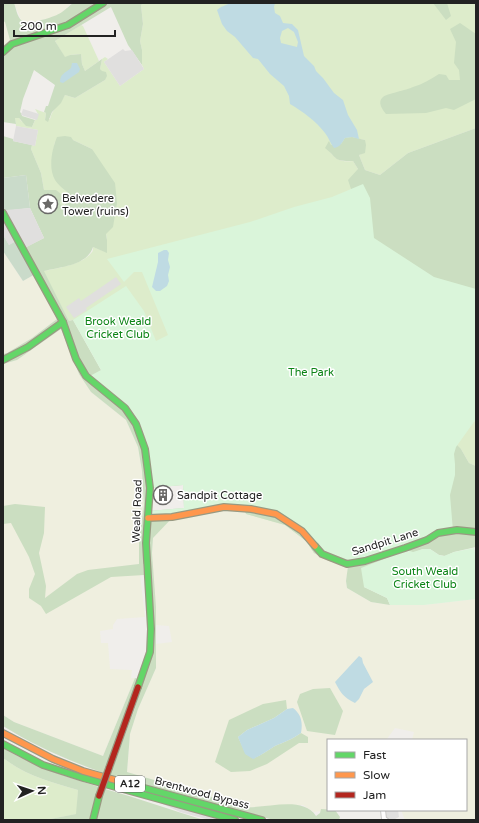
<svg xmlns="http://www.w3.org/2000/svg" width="479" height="823" font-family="'Varela Round',sans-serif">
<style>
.residential{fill:#dfdedc}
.farmland{fill:#efefdf}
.grass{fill:#ddeccb}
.forest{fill:#cbdec1;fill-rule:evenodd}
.cemetery{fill:#cadbca}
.park{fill:#daf5da}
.parking{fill:#e0dfde}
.water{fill:#bfdbe3;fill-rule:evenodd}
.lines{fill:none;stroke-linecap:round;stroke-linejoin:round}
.street-casing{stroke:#c9c8c7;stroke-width:6}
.fast-casing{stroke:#999a82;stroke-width:8}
.slow-casing{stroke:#999a82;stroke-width:8}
.jam-casing{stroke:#999a82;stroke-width:8}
.street{stroke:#fdfcfc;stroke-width:4}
.fast{stroke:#63d668;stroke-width:5.5}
.slow{stroke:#ff974d;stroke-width:5.5}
.jam{stroke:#b3261e;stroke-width:5.5}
.jam-bridge-casing{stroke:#999a82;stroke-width:8;stroke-linecap:butt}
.jam-bridge{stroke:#b3261e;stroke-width:5.5}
.labels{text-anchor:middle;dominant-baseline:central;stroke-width:3;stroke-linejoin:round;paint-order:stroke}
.shield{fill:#fff;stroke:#646464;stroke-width:1}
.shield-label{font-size:10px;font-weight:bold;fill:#222}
.poi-label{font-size:11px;fill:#222;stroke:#fff;text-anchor:start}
.park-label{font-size:11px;fill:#0c8416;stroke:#fff}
.street-label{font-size:11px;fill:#222;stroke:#fff}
</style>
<rect width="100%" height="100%" fill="#f0eeeb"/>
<path class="residential" d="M3,213l15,27 -9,5 -6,-10z"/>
<g class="farmland">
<path d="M14,3h56v1l-8,9 -10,5 -27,5 -4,-3z"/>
<path d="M3,21l2,1 6,18 -8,6z"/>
<path d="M3,251l20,30 12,-7 22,45 -25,19 -25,15 -4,1z"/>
<path d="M61,329l18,45 12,18 35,28 12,27 4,24 2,34 -5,34 1,36 5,42 -28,2 -4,6v4l-13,2 1,12h7l2,26 22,1 -1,8h4l-32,78 -89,-34 -11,-7v-351l14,-4z"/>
<path d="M224,507l20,1 2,6 39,11 21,16 8,12 34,14 -2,14 1,7 24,14 19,3h34l52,-6v221h-71l-4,-10h65v-70h-54l2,-8 -19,-4 -9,12h-58v70l-14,2 -11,-7h-16l-19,2h-24l-117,-35 3,-38 8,-25 18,-41v-24l16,-2 -3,-16 -13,-1 -4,-72 1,-15 19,-21z"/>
</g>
<g class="grass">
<path d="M144,3h332v125l-68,25 -28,22 -15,-5 -6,-15 6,-3v-12l-6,-1 -29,13c7,9 12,10 23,9l5,8 -2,20 120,235v42l-7,-3 -8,-14 -132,112 -15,-8 -8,-12 -21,-16 -39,-11 -2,-6 -59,1 -2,-24 -110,-165 -4,1 -26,-50c12,-2 41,-7 48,-18 2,-1 2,-4 2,-6l13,5 1,-12 -15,-91 -19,-9 -18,2c-5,24 -6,33 13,51 0,7 -1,10 -7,14l-1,-4 2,-5 -11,-8h-7l-3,-17 -10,-24 1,-4 3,1 3,-16 -22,-4 -1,-8h4l2,3 11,6 6,-13 -3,-5 11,4 -1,7 5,-1c2,-10 10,-15 15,-24l10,3 30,-18 -5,-11 2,-10 3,-2 3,2 -4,3 16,24 24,-17 -2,-4v-15l-2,-9 3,-17 -2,-19z"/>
<path d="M81,25l2,1 16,35 -14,10 -3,-7 -1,-10 -11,1 -5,3 -10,-17z"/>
<path d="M3,758c24,18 47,24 75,32l-1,24 -32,6h-42z"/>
</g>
<g class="forest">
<path d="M3,3h11c2,5 3,13 7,17 5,6 35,-3 41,-8 5,-3 7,-7 12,-9h70l-3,2 2,19 -3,17 2,9v15l-14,-20 -17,-38 -56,34 10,16 5,-2 11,-1 1,10 3,7 17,-12 -2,10 2,2 4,1 1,4 -2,4 -30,18 -10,-3 -4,8 -9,9 -4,10 -3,-2 1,-7 -2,-1 2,-6h2l7,-21 -21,-15 -11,29 -3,13 2,2v2l13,4 -3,7 -6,-1 -7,-8h-4l1,6 -13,-2v-76l7,-6 -5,-18 -2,-1z"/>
<path d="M424,3h23l4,13 -5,4 -13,-17z"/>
<path d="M460,23l16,11v65l-22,11 -8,-2 -20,5 -40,1c-4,-5 -9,-12 -3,-17 3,-3 24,-7 30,-10 10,-3 18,-8 26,-13l7,1 3,5h11l-1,-10 -5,-7 2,-21 -6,-13z"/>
<path d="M476,128v187l-110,-66 -4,-60h-11l-3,-9 10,-11 -5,-8c-21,0 -14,-2 -28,-13l4,-7 2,4 10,-1 4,-6 7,-1 13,3 1,5 -1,8 -6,2 6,15 15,5 28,-22z"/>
<path d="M3,136l10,3v2l19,4 -1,4 10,24 3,17h12l5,4 1,4 -2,5 2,4c6,-4 6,-7 6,-14 -4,-4 -10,-8 -13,-13 -7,-12 -3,-31 2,-43l8,-1 6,1 2,3 19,9 23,34 2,20 -4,24 -7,7 1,6v13l-14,-6c-6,19 -34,20 -49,24l25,50 4,-1 28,50 353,72 7,7 8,14 7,3v81l-22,5 -9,4 -6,-1 -9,-6h-7l-10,4 -49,34 23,11 3,7 -19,-3 -24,-14 -1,-7 2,-15 -19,-5 -15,-8 -8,-12 -21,-16 -39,-11 -2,-6 -20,-1 -51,10 -20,21 -1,15 4,54v61l-18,41 -8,25 -3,38c27,8 55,16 82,24 11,4 24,10 35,11 21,2 59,-12 72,9l4,-3 1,-4 14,1 5,7 -1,3h-65l-164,-44 25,-68 7,-25 7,-21v-100l-6,2 1,11 -33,2 -65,37 -5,-8 -12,-8v-9l6,-15 -6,-17 -18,-34 -8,1v-18l12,-2 30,3 -1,26 -5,20 7,33 -1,12 32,-24 11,-4 51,-6v-25l5,-34 -2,-34 -4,-24 -12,-27 -35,-28 -12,-18 -18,-45 -44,31 -14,4v-10l4,-1 25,-15 25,-19 -49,-98 4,1 14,25 18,-9 -14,-30 -4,-33 -23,3zM183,485l1,23 -35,3 1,-23z"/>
<path d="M135,678l3,1 -34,94c-35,-12 -69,-27 -101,-47v-11l11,7 89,34z"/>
<path d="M330,688l13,23 -8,24 -28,-4 -10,-29 3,-8 13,-5z"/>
<path d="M286,700l1,9 -13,9 -27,12 -9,7 8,17 7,4c8,-2 15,-8 22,-12 9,-4 18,-7 26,-13l7,4v6h-9l-32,21 -17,7 -19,1 -16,-10 14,-42 34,-16z"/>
<path d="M3,748c32,19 61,28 96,39l-10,33h-44l31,-6 2,-24c-28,-8 -51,-14 -75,-32z"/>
<path d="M105,789c33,9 66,21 99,31h-108l2,-10z"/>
</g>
<g class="cemetery">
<path d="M26,175l4,33 -26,3 -1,-1v-32z"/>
<path d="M3,235l6,10 9,-5 19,33 -14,8 -20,-30z"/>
</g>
<g class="park">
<path d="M363,184l7,14 4,40 60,39 42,12v130l-20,28 -2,7 1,10v11l-5,20 3,36 -106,32 -25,-9 -20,-23 -26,-17 -52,-7 -76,11 1,-7 35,-3 -1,-23 -33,3 -1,-18 -13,-46 -11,-16 -37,-31 13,-7 -28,-50 53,-34 18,25 12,30 12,-6 -26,-63h-8l-10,10 -17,-23 143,-37 44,-15 38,-10z"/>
<path d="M474,548l2,9v42l-52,6h-34l-3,-7 -23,-11 -3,-19 46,-18 6,2 10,-3h7l9,6 5,1 10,-4z"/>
</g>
<g class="parking">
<path d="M123,49l2,2 7,-1 12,19 -24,17 -16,-24z"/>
<path d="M23,109l16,5 -2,6 -16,-5z"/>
<path d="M16,126l22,4 -3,16 -22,-5z"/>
<path d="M30,208l14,30 -19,10 -17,-34 -4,-3 2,-1z"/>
<path d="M116,277l5,7 -35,24 1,2 -13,8 -8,-11 13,-9 2,3z"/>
<path d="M152,799l76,21h-18l-30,-8z"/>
<path d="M381,810h17l1,7 -6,3h-8z"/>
</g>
<g class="water">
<path d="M230,3h45l-1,4 1,6 5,3 3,7 9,1 6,6 6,26 10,10 2,5 7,7 11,15 9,7 5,15 9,15 2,9 -7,-2 -7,1c-3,5 -5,9 -11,10 -4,-5 -5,-10 -9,-15 -8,-11 -23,-22 -35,-29l-1,-8 -5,-10 -14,-12 -12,-15 -5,-1 -18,-21 -8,-6 -5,-7 -5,-14c4,-4 8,-4 13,-7zM288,28l6,4 4,10 -1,5 -16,-4 -1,-5 2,-7z"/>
<path d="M72,63h5l3,6 -1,3 -16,11 -3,-1c0,-8 5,-9 11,-14z"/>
<path d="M164,250h3l2,3 -1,7 2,7 -2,8 1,6 -2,5 -7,5h-4l-4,-4 6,-25v-9z"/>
<path d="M359,656l3,2 1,5 10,19 -9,7 -5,10 -4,4c-11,-5 -15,-11 -20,-21z"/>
<path d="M293,708c8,6 10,14 8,25 -8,6 -17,9 -26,13 -7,4 -14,10 -22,13l-8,-5 -7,-17 9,-7 27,-12 13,-9z"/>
</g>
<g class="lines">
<defs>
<path id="street" d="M383,810l1,9 2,1"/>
<g id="fast">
<path d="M3,52l9,-8 56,-19 35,-22"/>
<path d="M3,213l60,109 13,37 10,17 39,32 11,16 9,25 5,39 -4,55 5,86 -1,23 -12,35"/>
<path d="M3,360l25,-13 35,-25"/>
<path d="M315,546l7,8 25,10 18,-3 40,-13 22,-8 11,-7 19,-3 19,2"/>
<path d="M3,744l40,21 40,13 152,42"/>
<path d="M137,786l125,34"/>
<path d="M93,820l6,-24"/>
</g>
<g id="slow">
<path d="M148,518l24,-1 52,-10 27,2 25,5 26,17 13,15"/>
<path d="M3,733l50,26 30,12 54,15"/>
</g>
<path id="jam" d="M109,768l29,-81"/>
</defs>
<use href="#street" class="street-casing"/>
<use href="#fast" class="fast-casing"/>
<use href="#slow" class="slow-casing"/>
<use href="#jam" class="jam-casing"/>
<use href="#street" class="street"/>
<use href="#fast" class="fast"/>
<use href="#slow" class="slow"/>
<use href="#jam" class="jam"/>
<defs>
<path id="jam-bridge" d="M99,796l10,-28"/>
</defs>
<use href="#jam-bridge" class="jam-bridge-casing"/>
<use href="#jam-bridge" class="jam-bridge"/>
</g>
<defs>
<symbol id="sight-ring" viewBox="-11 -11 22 22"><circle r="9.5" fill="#fff" stroke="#6a6968" stroke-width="1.5"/><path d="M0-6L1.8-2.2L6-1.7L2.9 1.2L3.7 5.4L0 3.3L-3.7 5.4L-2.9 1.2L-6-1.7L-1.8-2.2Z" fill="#6a6968"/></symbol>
<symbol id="building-ring" viewBox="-11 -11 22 22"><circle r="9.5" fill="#fff" stroke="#6a6968" stroke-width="1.5"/><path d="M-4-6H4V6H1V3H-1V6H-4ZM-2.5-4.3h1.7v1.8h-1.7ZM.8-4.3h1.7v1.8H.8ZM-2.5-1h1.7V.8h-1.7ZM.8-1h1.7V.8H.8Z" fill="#6a6968"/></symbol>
</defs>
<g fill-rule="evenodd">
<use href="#sight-ring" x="37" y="193" width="22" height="22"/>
<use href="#building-ring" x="152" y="484" width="22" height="22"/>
</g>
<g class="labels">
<rect class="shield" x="115" y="776" width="30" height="16" rx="3"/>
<g class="shield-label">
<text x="130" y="784">A12</text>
</g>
<g class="poi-label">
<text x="62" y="198">Belvedere<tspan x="62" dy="13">Tower (ruins)</tspan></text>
<text x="177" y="495">Sandpit Cottage</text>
</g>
<g class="park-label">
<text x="118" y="321">Brook Weald<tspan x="118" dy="13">Cricket Club</tspan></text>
<text x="311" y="372">The Park</text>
<text x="425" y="571">South Weald<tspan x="425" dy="13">Cricket Club</tspan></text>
</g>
<g class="street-label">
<text transform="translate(137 511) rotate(-88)">Weald Road</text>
<text transform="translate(385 542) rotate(-17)">Sandpit Lane</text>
<text transform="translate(202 793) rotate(15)">Brentwood Bypass</text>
</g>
</g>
<rect width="479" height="823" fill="none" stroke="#222222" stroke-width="8"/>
<rect x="327" y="739" width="140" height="72" fill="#ffffff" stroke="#a7a7a7"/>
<rect x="335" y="752" width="20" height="6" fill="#63d668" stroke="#a7a7a7"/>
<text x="363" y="759" font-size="12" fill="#222222">Fast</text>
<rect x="335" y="772" width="20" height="6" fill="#ff974d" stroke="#a7a7a7"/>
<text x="363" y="779" font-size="12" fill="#222222">Slow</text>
<rect x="335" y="792" width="20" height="6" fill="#b3261e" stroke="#a7a7a7"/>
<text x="363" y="799" font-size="12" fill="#222222">Jam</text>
<g transform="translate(32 791) rotate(87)" stroke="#ffffff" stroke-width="3" paint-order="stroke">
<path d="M0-3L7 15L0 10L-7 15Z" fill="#222222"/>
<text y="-6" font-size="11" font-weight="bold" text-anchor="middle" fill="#222222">N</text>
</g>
<path d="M14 30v6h101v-6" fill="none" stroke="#222222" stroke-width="2"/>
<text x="20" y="30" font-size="12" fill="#222222" stroke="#ffffff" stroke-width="3" paint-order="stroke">200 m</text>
</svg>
